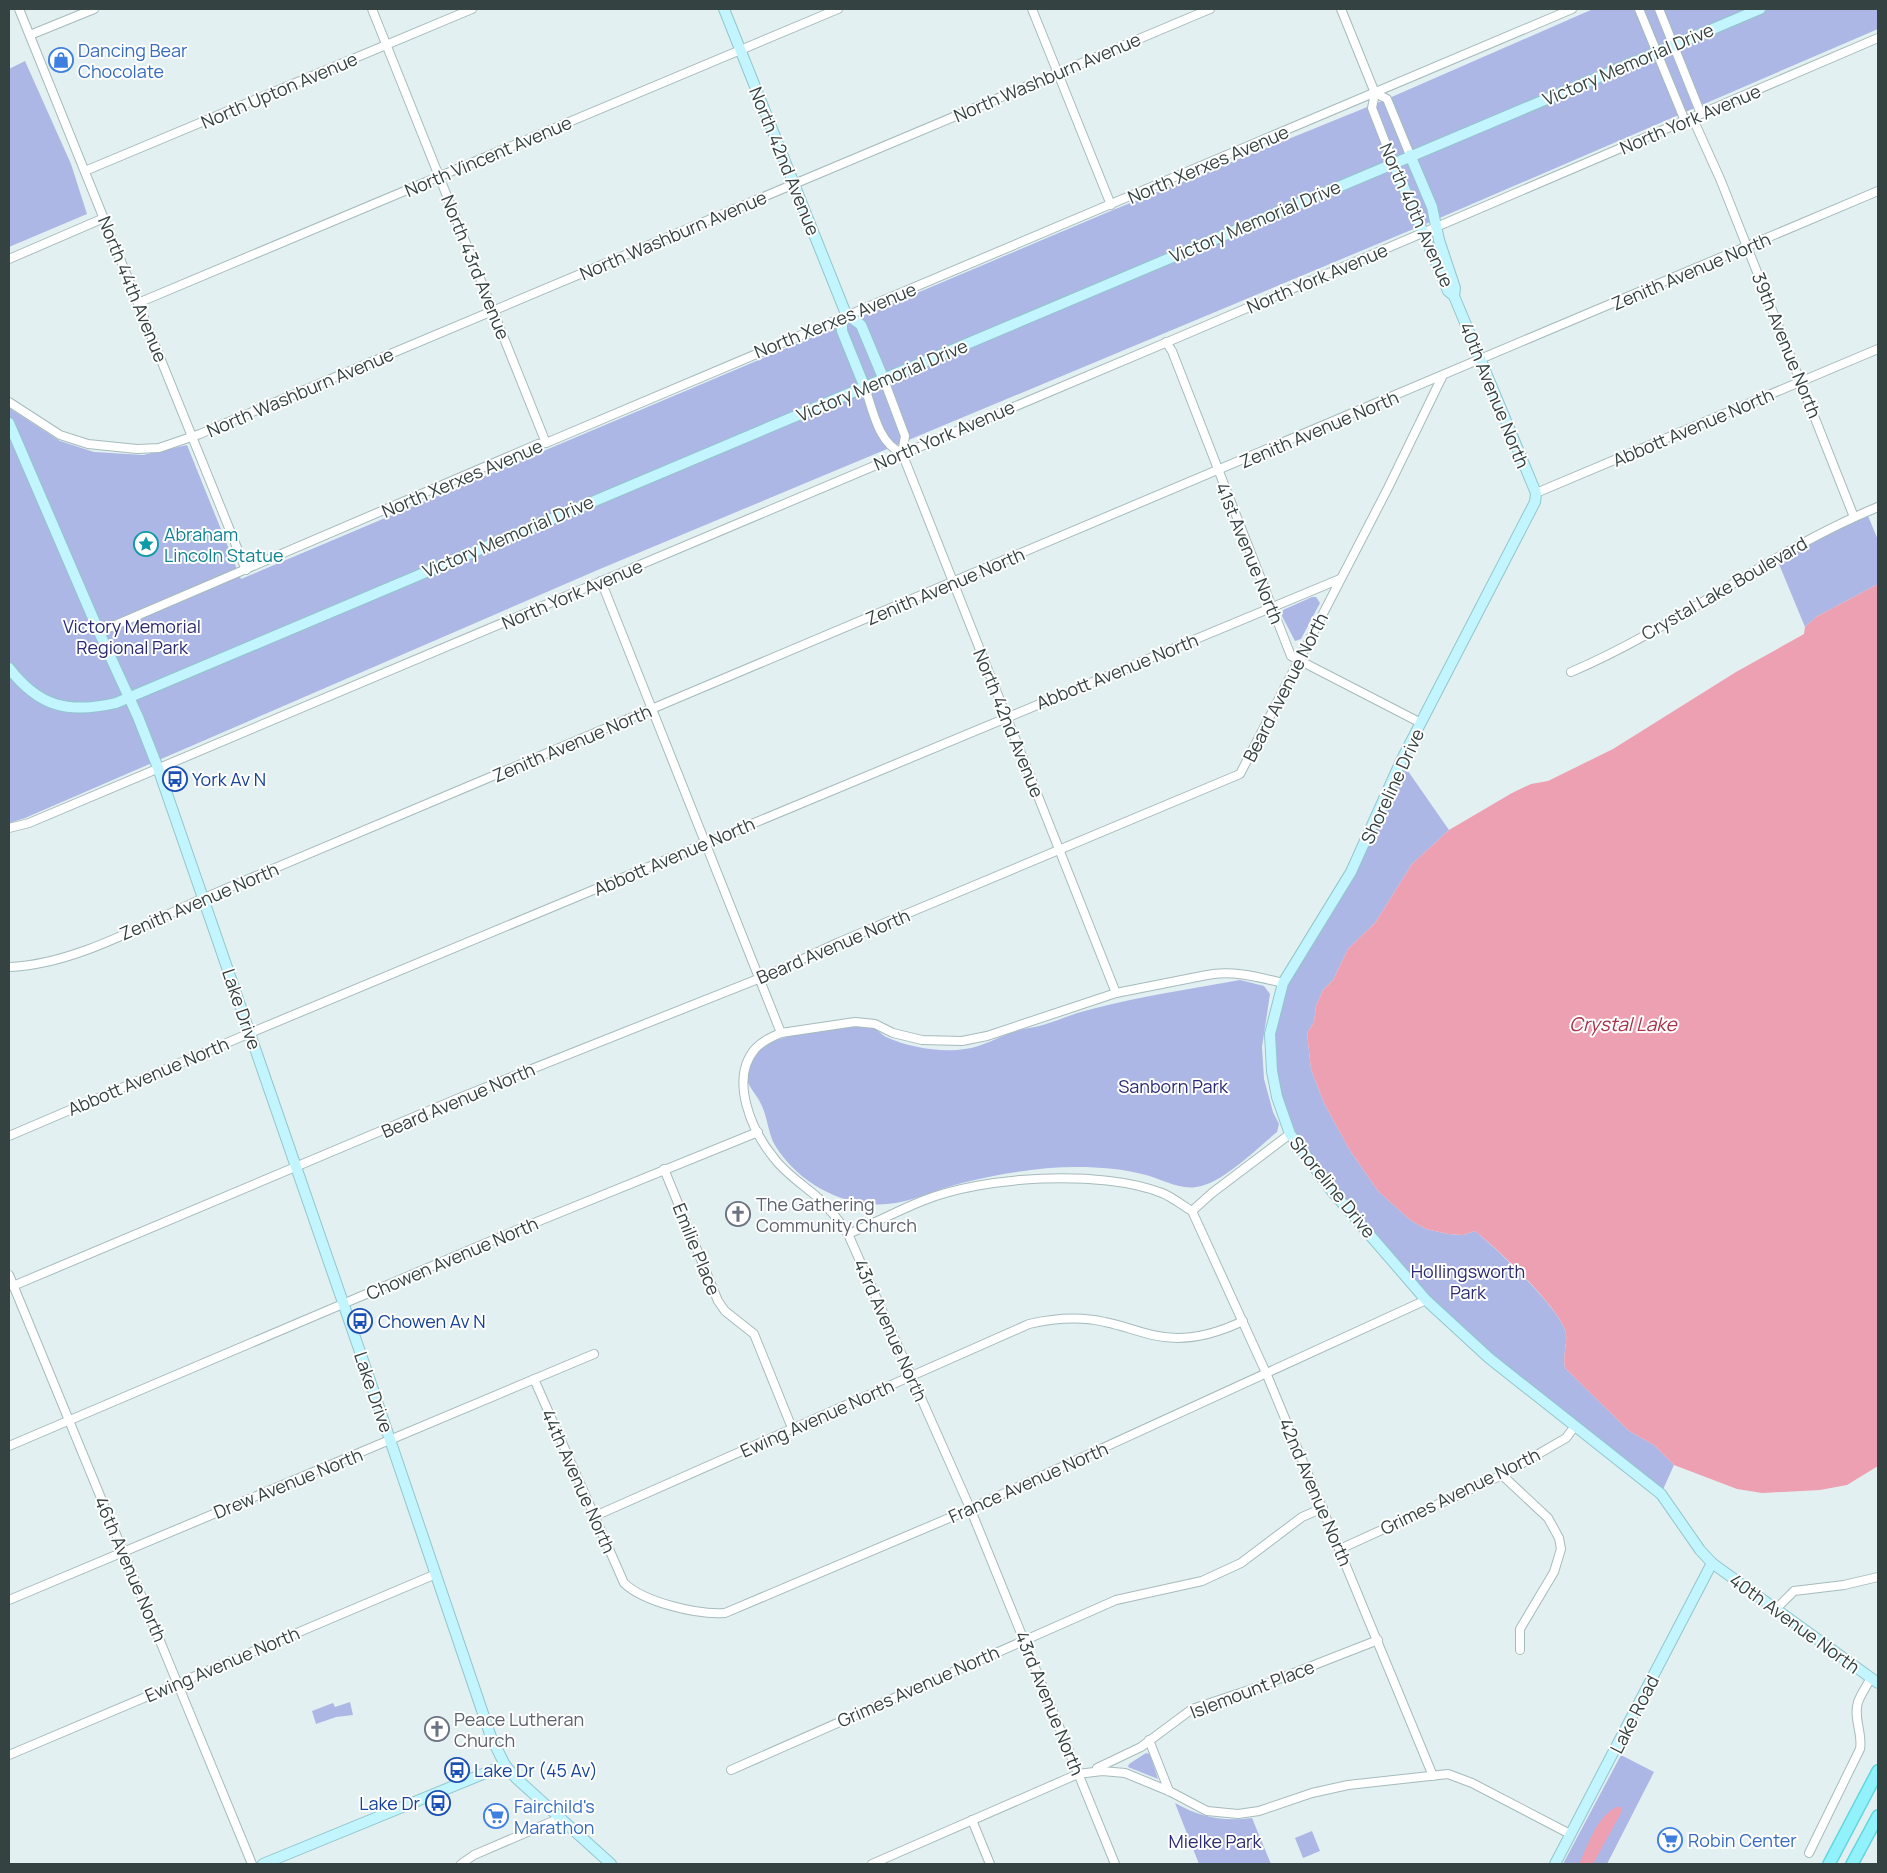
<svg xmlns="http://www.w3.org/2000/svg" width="1887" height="1873" font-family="Manrope,sans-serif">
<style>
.green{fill:#acb7e5}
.water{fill:#eda0b1}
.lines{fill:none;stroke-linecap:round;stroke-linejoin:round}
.street-casing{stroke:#a6bbbc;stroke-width:10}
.secondary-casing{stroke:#92c6cd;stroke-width:12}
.primary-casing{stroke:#63d6df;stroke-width:14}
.street{stroke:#fff;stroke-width:8}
.secondary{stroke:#c2f5fd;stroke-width:10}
.primary{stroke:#92f2fb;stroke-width:11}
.labels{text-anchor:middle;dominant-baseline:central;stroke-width:4;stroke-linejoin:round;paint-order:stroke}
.shop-label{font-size:18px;fill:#366cbe;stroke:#fff;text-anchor:start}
.street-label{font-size:18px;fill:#344342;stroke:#fff}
.culture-label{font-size:18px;fill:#0d838f;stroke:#fff;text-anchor:start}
.park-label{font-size:18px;fill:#292a72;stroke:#fff}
.transit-label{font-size:18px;fill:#164399;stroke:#fff;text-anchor:start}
.worship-label{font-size:18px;fill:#5b616d;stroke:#fff;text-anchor:start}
.water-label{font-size:19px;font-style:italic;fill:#aa314a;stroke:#fff}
</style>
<rect width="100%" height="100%" fill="#e3f0f1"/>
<g class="green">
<path d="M1593,9h285v20l-443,191 -835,349 -575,249 -16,5v-415l51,33 34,11 49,3 44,-10 54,134 872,-369 274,-111z"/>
<path d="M25,61l46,103 16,50 -78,33v-178z"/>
<path d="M1866,511l12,29v44l-62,33 -11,10 -29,-70z"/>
<path d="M1312,597h4l4,6 -19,36 -6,2 -13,-25 1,-6z"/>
<path d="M1401,761l48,69 -37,34 -37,59 -27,26 -15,31 -10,10 -7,16 -2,16 -7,11 4,36 13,34 25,46 29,42 32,29 16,9 22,5 15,1 12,-4c22,18 82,75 90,99 4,11 -3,23 0,38l64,63 25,14 20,20 -13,29 -235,-194 -136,-166 -21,-86 14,-65 35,-56z"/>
<path d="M1240,980l24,6 6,8 -8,53 2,32 9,33 6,12 -2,8c-21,17 -55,52 -81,55 -16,3 -35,-8 -50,-12 -22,-6 -46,-8 -69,-8 -39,0 -78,7 -115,16 -22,5 -44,16 -66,20 -46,8 -95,-17 -120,-56 -8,-12 -8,-29 -15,-43 -4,-9 -12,-16 -14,-25 -8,-36 42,-43 67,-48 17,-2 40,-10 57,-4 6,2 10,7 15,10 22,10 55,16 79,12 17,-2 33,-12 49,-17 9,-4 19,-4 29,-7 16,-5 32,-12 49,-16 49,-13 99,-20 148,-29z"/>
<path d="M350,1702l3,13 -17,2 -20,7 -4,-13 21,-8 2,4z"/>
<path d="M1146,1753l4,1 8,25 -30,-12 1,-3z"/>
<path d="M1621,1755l33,17 -47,92h-44z"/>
<path d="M1175,1803c25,14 48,19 77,15l19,46h-72z"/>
<path d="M1312,1831l8,20 -17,7 -8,-20z"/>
</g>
<g class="water">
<path d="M1878,584v882l-31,19 -27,5 -58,3 -25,-4 -63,-24 -20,-20 -25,-14 -64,-63c-3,-15 4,-27 0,-38 -8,-24 -68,-82 -90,-99l-12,4 -15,-1 -22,-5 -16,-9 -32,-29 -29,-42 -25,-46 -13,-34 -4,-36 7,-11 2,-16 7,-16 10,-10 15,-31 27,-26 37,-59 37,-34 63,-37 19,-9 17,-3 65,-32 123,-77 68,-38 1,-7 11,-10z"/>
<path d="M1617,1807h4v6l-28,51h-14c9,-18 18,-49 38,-57z"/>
</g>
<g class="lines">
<defs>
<g id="street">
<path d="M19,9l227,561"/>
<path d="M372,9l174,434"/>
<path d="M1032,9l79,196"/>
<path d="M1341,9l34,84 -3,15 21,54"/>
<path d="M1639,9l46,112"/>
<path d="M1659,9l42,105"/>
<path d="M30,35l64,-26"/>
<path d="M1375,93l12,6 23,56"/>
<path d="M1693,119l28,62 133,336"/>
<path d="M85,171l387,-162"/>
<path d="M9,259l95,-41"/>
<path d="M138,303l700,-294"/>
<path d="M1166,342l6,9 119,305 130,67"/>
<path d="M884,380l21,56 -3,17 214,540"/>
<path d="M865,388c8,22 13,55 37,65"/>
<path d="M9,402l51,33 28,9 49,5 22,-1 41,-14 1010,-425"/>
<path d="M1536,493l342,-144"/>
<path d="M601,581l180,452c-9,4 -19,8 -26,16 -26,31 -3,82 19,109 11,15 28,26 42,38 13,12 23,24 32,38l122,274 145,356"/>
<path d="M99,632l439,-188 8,-1 1026,-434"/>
<path d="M1571,672c108,-46 199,-121 307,-165"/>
<path d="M9,828l20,-5 1148,-485 701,-300"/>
<path d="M9,967c65,-2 135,-43 195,-69l1674,-707"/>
<path d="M781,1033l74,-11 20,2 18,9 29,7 40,1 25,-5 129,-43 91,-18c25,-5 51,2 76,8"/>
<path d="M9,1136l241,-103 1090,-454"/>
<path d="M664,1169l54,132 7,10 29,23 38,94"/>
<path d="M1192,1211l75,164 166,401"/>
<path d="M848,1234c25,-10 49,-23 74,-33 60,-25 179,-32 240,-8 10,4 20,12 30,18l20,-18 78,-59"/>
<path d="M9,1275l243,589"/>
<path d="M13,1286l446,-188 314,-125 64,-30 403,-169 148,-286 54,-111"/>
<path d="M534,1379l90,204c20,19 73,32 101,30l236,-100 465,-213"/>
<path d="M9,1446l503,-214 246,-100"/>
<path d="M1502,1475l46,43 11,20 2,11 -7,23 -34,57v21"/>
<path d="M595,1516l434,-192c26,-6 50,-8 76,-2 25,5 46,16 72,16 23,0 45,-7 66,-17"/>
<path d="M1340,1549l162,-74 64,-37 9,-12"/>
<path d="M9,1600l585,-246"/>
<path d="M1777,1608l17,-17 50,-6 34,-8"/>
<path d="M1149,1740l20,51"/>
<path d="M9,1755l427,-181"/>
<path d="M1097,1768l44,-21 51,-38 66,-22 120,-47"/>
<path d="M731,1770l385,-170 86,-19 39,-18 61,-46 21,-9"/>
<path d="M972,1820l18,44"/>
<path d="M1809,1853l51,-104c3,-15 -7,-31 -2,-47 3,-8 9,-17 13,-24"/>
<path d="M461,1864l13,-9 86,-37"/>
<path d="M872,1864l206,-90 24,-3 23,2 44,18 38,20 31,3 21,-3 53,-18 36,-8 100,-11 24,9 98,51"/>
</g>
<g id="secondary">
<path d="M724,9l122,305 15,11 23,55"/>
<path d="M1410,155l22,52 7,33 16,48 -1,8"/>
<path d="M1393,162l55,129 6,5 82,197 -1,9 -134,259 -50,111 -68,111 -13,51 2,37 5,26 13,37 41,56 95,110 63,58 172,136 39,56 12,13 166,120"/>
<path d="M846,314l-4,9v8l23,57"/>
<path d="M9,423l90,209 39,85 20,51 209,604 124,365 14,28 11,13 95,86"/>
<path d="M9,668c30,39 59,46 107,35l1644,-694"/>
<path d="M263,1864l242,-99"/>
<path d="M1555,1864l157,-301"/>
</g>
<g id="primary">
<path d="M1829,1864l49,-93"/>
<path d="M1852,1864l26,-48"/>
</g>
</defs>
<use href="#street" class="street-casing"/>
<use href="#secondary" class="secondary-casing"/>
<use href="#primary" class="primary-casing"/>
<use href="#street" class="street"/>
<use href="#secondary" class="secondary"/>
<use href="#primary" class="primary"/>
</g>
<defs>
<symbol id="shop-ring" viewBox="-11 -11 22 22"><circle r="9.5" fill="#fff" stroke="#3f7fe0" stroke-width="1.5"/><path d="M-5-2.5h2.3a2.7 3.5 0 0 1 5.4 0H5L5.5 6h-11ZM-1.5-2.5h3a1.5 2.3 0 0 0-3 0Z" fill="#3f7fe0"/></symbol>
<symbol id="sight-ring" viewBox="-11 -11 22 22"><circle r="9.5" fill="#fff" stroke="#0f9aa8" stroke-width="1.5"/><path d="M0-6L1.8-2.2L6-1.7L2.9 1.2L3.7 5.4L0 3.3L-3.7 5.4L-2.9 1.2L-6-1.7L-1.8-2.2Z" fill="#0f9aa8"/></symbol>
<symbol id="bus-ring" viewBox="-11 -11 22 22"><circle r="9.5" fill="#fff" stroke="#1a4fb4" stroke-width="1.5"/><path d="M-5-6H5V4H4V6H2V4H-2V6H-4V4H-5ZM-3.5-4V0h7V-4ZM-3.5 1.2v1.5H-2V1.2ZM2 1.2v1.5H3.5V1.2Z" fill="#1a4fb4"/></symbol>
<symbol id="church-ring" viewBox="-11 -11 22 22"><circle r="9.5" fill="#fff" stroke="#6b7280" stroke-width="1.5"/><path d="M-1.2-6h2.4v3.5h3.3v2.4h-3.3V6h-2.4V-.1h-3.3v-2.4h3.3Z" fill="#6b7280"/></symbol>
<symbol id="supermarket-ring" viewBox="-11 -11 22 22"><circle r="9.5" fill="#fff" stroke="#3f7fe0" stroke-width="1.5"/><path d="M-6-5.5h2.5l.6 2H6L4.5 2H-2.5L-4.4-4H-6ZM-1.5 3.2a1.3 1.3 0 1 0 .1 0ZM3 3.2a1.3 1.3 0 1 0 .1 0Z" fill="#3f7fe0"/></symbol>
</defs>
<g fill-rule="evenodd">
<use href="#shop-ring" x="47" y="46" width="28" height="28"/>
<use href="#sight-ring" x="132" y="530" width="28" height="28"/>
<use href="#bus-ring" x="161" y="765" width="28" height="28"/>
<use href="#church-ring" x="724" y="1200" width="28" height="28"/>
<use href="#bus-ring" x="346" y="1307" width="28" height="28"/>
<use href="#church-ring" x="423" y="1715" width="28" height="28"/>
<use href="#bus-ring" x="443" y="1756" width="28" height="28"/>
<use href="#bus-ring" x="424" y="1789" width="28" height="28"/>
<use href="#supermarket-ring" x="482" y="1802" width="28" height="28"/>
<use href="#supermarket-ring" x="1656" y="1826" width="28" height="28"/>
</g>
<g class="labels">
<g class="shop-label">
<text x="78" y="50">Dancing Bear<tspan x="78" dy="21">Chocolate</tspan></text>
<text x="514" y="1806">Fairchild's<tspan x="514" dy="21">Marathon</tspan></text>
<text x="1688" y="1840">Robin Center</text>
</g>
<g class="street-label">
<text transform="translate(1628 64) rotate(-23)">Victory Memorial Drive</text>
<text transform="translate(1047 77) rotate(-23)">North Washburn Avenue</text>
<text transform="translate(279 90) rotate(-23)">North Upton Avenue</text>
<text transform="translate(1690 119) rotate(-23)">North York Avenue</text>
<text transform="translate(488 156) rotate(-23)">North Vincent Avenue</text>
<text transform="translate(785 161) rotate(68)">North 42nd Avenue</text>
<text transform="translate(1208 164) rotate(-23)">North Xerxes Avenue</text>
<text transform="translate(1417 215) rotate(66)">North 40th Avenue</text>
<text transform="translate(1255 221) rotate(-23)">Victory Memorial Drive</text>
<text transform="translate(673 235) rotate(-23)">North Washburn Avenue</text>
<text transform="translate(476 267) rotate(68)">North 43rd Avenue</text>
<text transform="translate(1691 271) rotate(-23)">Zenith Avenue North</text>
<text transform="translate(1317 278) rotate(-23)">North York Avenue</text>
<text transform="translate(133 289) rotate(68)">North 44th Avenue</text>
<text transform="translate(835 320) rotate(-22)">North Xerxes Avenue</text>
<text transform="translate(1787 345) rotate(68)">39th Avenue North</text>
<text transform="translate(882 380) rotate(-23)">Victory Memorial Drive</text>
<text transform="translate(300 392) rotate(-23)">North Washburn Avenue</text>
<text transform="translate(1495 395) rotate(68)">40th Avenue North</text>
<text transform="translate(1693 427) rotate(-23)">Abbott Avenue North</text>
<text transform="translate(1319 429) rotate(-23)">Zenith Avenue North</text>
<text transform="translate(944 435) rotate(-23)">North York Avenue</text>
<text transform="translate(462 478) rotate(-23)">North Xerxes Avenue</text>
<text transform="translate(508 536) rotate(-23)">Victory Memorial Drive</text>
<text transform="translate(1250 553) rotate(68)">41st Avenue North</text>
<text transform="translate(945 586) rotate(-23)">Zenith Avenue North</text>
<text transform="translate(1724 588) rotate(-30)">Crystal Lake Boulevard</text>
<text transform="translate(572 594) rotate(-23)">North York Avenue</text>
<text transform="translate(1117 671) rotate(-22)">Abbott Avenue North</text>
<text transform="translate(1285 687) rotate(-63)">Beard Avenue North</text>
<text transform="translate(1009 723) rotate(68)">North 42nd Avenue</text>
<text transform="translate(572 743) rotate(-23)">Zenith Avenue North</text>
<text transform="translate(1392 786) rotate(-65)">Shoreline Drive</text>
<text transform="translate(674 856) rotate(-23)">Abbott Avenue North</text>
<text transform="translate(199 901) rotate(-23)">Zenith Avenue North</text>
<text transform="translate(833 946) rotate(-23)">Beard Avenue North</text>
<text transform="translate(242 1009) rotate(71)">Lake Drive</text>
<text transform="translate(148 1076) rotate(-23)">Abbott Avenue North</text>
<text transform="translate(458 1100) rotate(-23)">Beard Avenue North</text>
<text transform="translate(1333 1187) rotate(51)">Shoreline Drive</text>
<text transform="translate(697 1249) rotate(68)">Emilie Place</text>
<text transform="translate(452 1258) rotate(-23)">Chowen Avenue North</text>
<text transform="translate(891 1330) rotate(66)">43rd Avenue North</text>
<text transform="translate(374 1392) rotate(71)">Lake Drive</text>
<text transform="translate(817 1418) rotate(-24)">Ewing Avenue North</text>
<text transform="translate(579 1481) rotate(66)">44th Avenue North</text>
<text transform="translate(1028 1482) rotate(-24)">France Avenue North</text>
<text transform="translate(288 1483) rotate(-22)">Drew Avenue North</text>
<text transform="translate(1460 1491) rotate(-26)">Grimes Avenue North</text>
<text transform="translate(1316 1492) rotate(67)">42nd Avenue North</text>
<text transform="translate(131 1569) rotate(67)">46th Avenue North</text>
<text transform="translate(1795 1623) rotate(36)">40th Avenue North</text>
<text transform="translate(222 1664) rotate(-23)">Ewing Avenue North</text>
<text transform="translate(918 1686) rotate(-24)">Grimes Avenue North</text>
<text transform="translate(1252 1689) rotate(-21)">Islemount Place</text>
<text transform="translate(1050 1703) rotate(68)">43rd Avenue North</text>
<text transform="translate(1634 1714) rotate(-63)">Lake Road</text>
</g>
<g class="culture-label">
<text x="164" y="534">Abraham<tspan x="164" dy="21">Lincoln Statue</tspan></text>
</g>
<g class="park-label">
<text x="132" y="626">Victory Memorial<tspan x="132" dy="21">Regional Park</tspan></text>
<text x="1173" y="1086">Sanborn Park</text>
<text x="1468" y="1271">Hollingsworth<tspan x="1468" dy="21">Park</tspan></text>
<text x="1215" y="1841">Mielke Park</text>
</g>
<g class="transit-label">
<text x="192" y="779">York Av N</text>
<text x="378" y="1321">Chowen Av N</text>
<text x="474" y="1770">Lake Dr (45 Av)</text>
<text x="420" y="1803" text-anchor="end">Lake Dr</text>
</g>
<g class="worship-label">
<text x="756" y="1204">The Gathering<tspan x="756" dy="21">Community Church</tspan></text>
<text x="454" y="1719">Peace Lutheran<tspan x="454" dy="21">Church</tspan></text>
</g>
<g class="water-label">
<text x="1623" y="1024">Crystal Lake</text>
</g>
</g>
<rect width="1887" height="1873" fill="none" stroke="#344342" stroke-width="20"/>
</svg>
